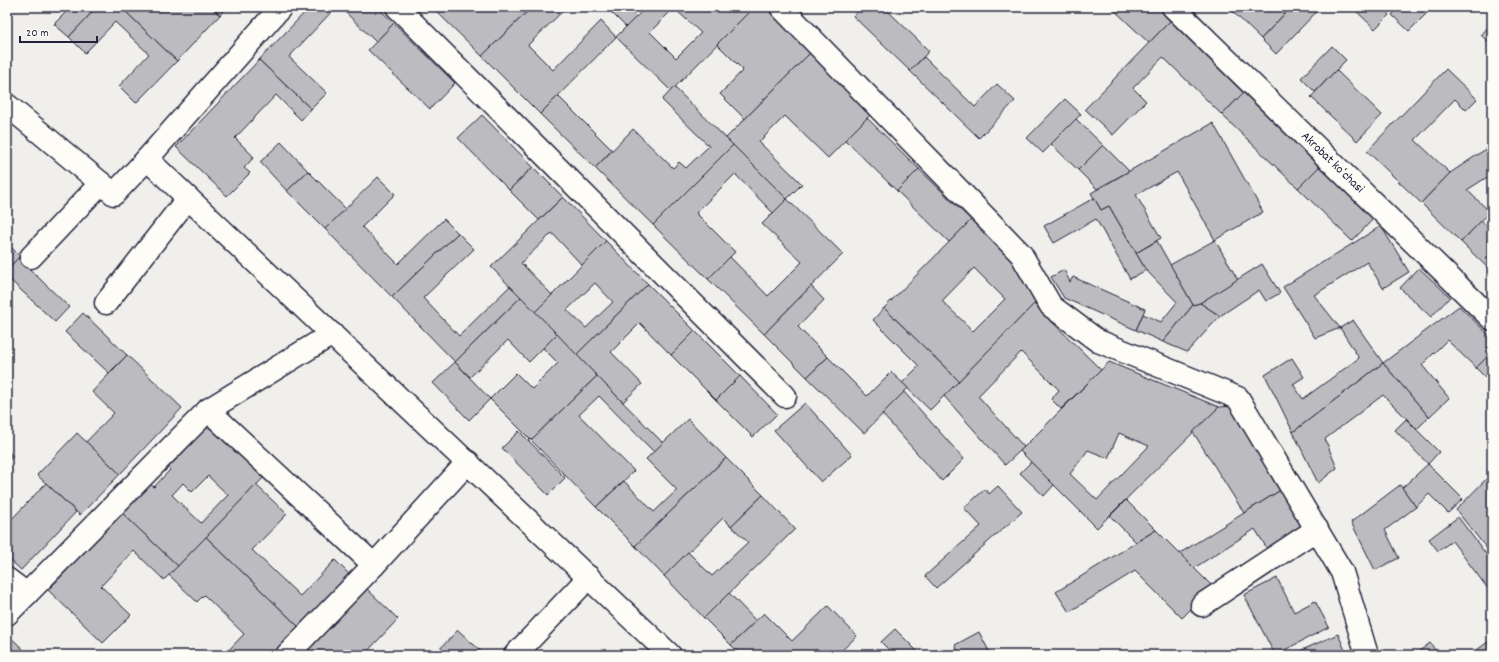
<svg xmlns="http://www.w3.org/2000/svg" width="1499" height="662" font-family="Dekko,sans-serif">
<style>
.building{fill:#bcbcc0;stroke:#22223b;fill-rule:evenodd}
.lines{fill:none;stroke-linecap:round;stroke-linejoin:round}
.minor-casing{stroke:#22223b;stroke-width:25}
.minor{stroke:#fdfcf7;stroke-width:22}
.labels{text-anchor:middle;dominant-baseline:central;stroke-width:3.5;stroke-linejoin:round;paint-order:stroke}
.street-label{font-size:13px;fill:#22223b;stroke:#fdfcf7}
</style>
<rect width="100%" height="100%" fill="#f0efec"/>
<filter id="ink" filterUnits="userSpaceOnUse"><feTurbulence type="fractalNoise" baseFrequency=".025" numOctaves="2"/><feDisplacementMap in="SourceGraphic" scale="8" xChannelSelector="R" yChannelSelector="G"/><feConvolveMatrix kernelMatrix="1 2 1 2 8 2 1 2 1" color-interpolation-filters="sRGB"/></filter>
<g filter="url(#ink)">
<g class="building">
<path d="M71,7h26l-28,30 -15,-13z"/>
<path d="M97,7h24l56,54 -41,42 -17,-17 30,-32 -34,-32 -30,31 -16,-16z"/>
<path d="M121,7h90l9,8 -43,46z"/>
<path d="M211,7h17l-8,8z"/>
<path d="M310,7h26l-47,50 38,36 -16,16 -52,-49z"/>
<path d="M340,7h37l17,16 -18,19z"/>
<path d="M432,7h59l6,5 5,-5h30l-50,49z"/>
<path d="M532,7h35l-39,38 25,25 48,-49 15,16 -76,77 -58,-58z"/>
<path d="M606,7h21l9,10 -10,10z"/>
<path d="M646,7h108l-83,84 -55,-54zM674,8l27,25 -25,25 -26,-26z"/>
<path d="M754,7h11l46,45 -66,67 -25,-25 23,-24 -26,-26z"/>
<path d="M862,7h22l45,44 -19,20 -57,-55z"/>
<path d="M1111,7h49l12,12 -23,24z"/>
<path d="M1228,7h34l4,4 3,-4h22l-30,32z"/>
<path d="M1291,7h30l-45,47 -15,-15z"/>
<path d="M1352,7h30l7,8 -14,14z"/>
<path d="M1400,7h33l-24,24 -17,-16z"/>
<path d="M1172,19l74,71 -24,25 -59,-58 -30,31 13,13 -33,34 -28,-26z"/>
<path d="M394,23l61,60 -25,26 -62,-59z"/>
<path d="M1492,23v23l-11,-11z"/>
<path d="M1332,46l14,14 -31,32 -14,-14z"/>
<path d="M811,52l61,61 -44,45 -43,-42 -26,26 43,42 -15,15 -61,-61z"/>
<path d="M924,57l51,50 22,-23 18,17 -36,37 -69,-67z"/>
<path d="M259,60l52,49 -10,11 -25,-25 -41,43 19,19 -10,11 6,5 -23,23 -51,-49z"/>
<path d="M1446,69l31,30 -11,11 -11,-11 -40,41 35,33 -29,30 -54,-52z"/>
<path d="M1336,70l46,45 -25,26 -46,-44z"/>
<path d="M674,87l59,58 -80,80 -58,-57 38,-39 40,39 6,-6 7,6 23,-22 -47,-46z"/>
<path d="M1246,90l76,74 -24,24 -76,-73z"/>
<path d="M558,96l54,54 -17,18 -55,-54z"/>
<path d="M1065,99l16,15 -38,39 -16,-15z"/>
<path d="M482,115l51,52 -24,23 -51,-52z"/>
<path d="M867,118l52,51 -22,22 -52,-51z"/>
<path d="M1076,119l27,26 -25,25 -27,-26z"/>
<path d="M1213,123l50,89 -48,28 -38,-68 -41,23 25,43 -25,15 -27,-47 -8,4 -10,-17z"/>
<path d="M281,142l27,29 -21,20 -27,-29z"/>
<path d="M733,145l54,54 -14,14 -38,-39 -39,39 39,39 -27,27 -55,-54z"/>
<path d="M1103,145l26,26 -32,18 -19,-19z"/>
<path d="M1492,145v29l-25,16 23,22 -29,30 -40,-39 29,-30z"/>
<path d="M1322,164l54,52 -24,25 -54,-53z"/>
<path d="M533,167l30,30 -24,23 -30,-30z"/>
<path d="M919,169l52,51 -22,22 -52,-51z"/>
<path d="M308,171l38,38 -21,20 -38,-38z"/>
<path d="M378,177l17,17 -33,33 36,37 46,-45 14,14 -66,64 -67,-68z"/>
<path d="M563,197l43,44 -24,24 -30,-32 -31,30 31,32 -17,17 -44,-45z"/>
<path d="M1094,198l7,12 8,-4 37,64 -16,9 -34,-60 -42,24 -10,-17z"/>
<path d="M787,199l56,55 -79,80 -56,-55 22,-22 38,39 34,-34 -40,-38z"/>
<path d="M971,220l74,73 -86,88 -75,-73zM974,268l31,31 -32,32 -31,-30z"/>
<path d="M1481,221l11,10v35l-3,3 -28,-27z"/>
<path d="M1381,226l28,46 -26,16 -16,-26 -53,33 26,33 -25,10 -32,-51z"/>
<path d="M458,233l16,16 -51,49 36,38 51,-50 11,11 -66,65 -63,-65z"/>
<path d="M1215,240l23,40 -38,23 -7,2 -23,-40z"/>
<path d="M606,241l42,43 -72,71 -41,-43zM595,283l18,19 -27,26 -19,-18z"/>
<path d="M1157,241l36,64 -30,37 -27,-12 7,-16 18,8 16,-20 -31,-32 -10,-17z"/>
<path d="M7,243l13,13 -13,14z"/>
<path d="M18,258l51,49 -14,15 -48,-45v-7z"/>
<path d="M1262,264l18,29 -14,8 -7,-11 -39,26 -20,-13z"/>
<path d="M1419,268l31,29 -19,20 -31,-29z"/>
<path d="M1064,270l6,12 3,-5 72,32 -9,21 -72,-32 -13,-21z"/>
<path d="M648,284l47,47 -24,24 -31,-32 -29,29 31,32 -19,18 -47,-47z"/>
<path d="M811,286l13,14 -26,27 30,30 -21,20 -43,-43z"/>
<path d="M521,297l36,37 -28,28 -21,-22 -38,37 -15,-15z"/>
<path d="M1200,303l20,13 -33,36 -24,-10 30,-37z"/>
<path d="M1034,304l67,66 -40,39 -10,-10 8,-9 -38,-38 -43,44 46,51 -19,18 -61,-69z"/>
<path d="M1459,306l33,32v14l-16,16 -29,-28 -25,25 27,33 -20,19 -46,-54z"/>
<path d="M884,308l75,73 -29,29 -28,-27 17,-17 -46,-46z"/>
<path d="M83,313l44,42 -18,18 -44,-41z"/>
<path d="M1353,320l30,43 -90,69 -28,-57 27,-17 12,19 -11,7 10,15 56,-41 -19,-30z"/>
<path d="M695,331l45,45 -24,24 -45,-45z"/>
<path d="M557,334l40,42 -66,64 -41,-41 26,-26 16,16 26,-26 -15,-15z"/>
<path d="M1492,352v32l-16,-16z"/>
<path d="M127,355l55,53 -62,66 -34,-32 28,-29 -22,-21z"/>
<path d="M828,357l39,39 24,-24 17,16 -44,45 -57,-56z"/>
<path d="M455,362l35,37 -21,21 -36,-37z"/>
<path d="M1109,362l110,45 -122,121 -77,-77zM1119,433l30,13 -52,54 -27,-26 18,-24 20,8z"/>
<path d="M1383,363l46,54 -12,12 -34,-34 -58,44 12,29 -19,15 -25,-51z"/>
<path d="M597,376l66,67 -9,9 -55,-56 -20,19 55,56 -38,36 -65,-67z"/>
<path d="M740,376l37,38 -24,23 -37,-37z"/>
<path d="M904,392l60,67 -22,22 -60,-67z"/>
<path d="M805,403l47,52 -31,27 -47,-52z"/>
<path d="M1233,406l51,82 -40,25 -51,-81 26,-25z"/>
<path d="M688,419l38,39 -91,88 -39,-39 28,-26 30,31 23,-22 -31,-31z"/>
<path d="M1406,419l33,33 -11,12 -33,-34z"/>
<path d="M214,420l54,53 -90,93 -56,-53 28,-29 4,3 16,-17 -2,-2zM208,476l20,19 -27,28 -29,-28 11,-12 9,9z"/>
<path d="M519,431l46,47 -17,17 -46,-47z"/>
<path d="M77,433l43,41 -40,41 -43,-40z"/>
<path d="M7,450l6,6 -6,6z"/>
<path d="M726,458l37,37 -32,31 -8,-8 -59,58 -29,-30z"/>
<path d="M1031,462l23,23 -10,11 -24,-23z"/>
<path d="M1428,464l35,35 -15,14 -19,-19 -13,13 -14,-19z"/>
<path d="M1492,473v82l-36,-45z"/>
<path d="M46,483l30,29 -55,58 -14,-13v-37l2,2z"/>
<path d="M256,485l31,29 -35,36 48,46 35,-36 17,17 -51,52 -95,-92z"/>
<path d="M1400,485l16,22 -31,23 14,28 -24,12 -24,-48z"/>
<path d="M998,486l24,26 -86,76 -11,-12 56,-50 -17,-18 21,-19 4,5z"/>
<path d="M1284,488l27,42 -40,25 -16,-26 -61,39 -14,-15z"/>
<path d="M763,495l32,34 -91,89 -40,-42 24,-24 24,24 36,-34 -17,-16z"/>
<path d="M1126,500l30,30 -20,12 -26,-26z"/>
<path d="M122,513l56,53 -14,14 -30,-29 -33,35 30,29 -28,28 -55,-53z"/>
<path d="M1458,517l34,45v32l-40,-53 -14,10 -9,-12z"/>
<path d="M1156,530l57,57 -31,31 -47,-47 -66,41 -13,-20z"/>
<path d="M206,537l95,92 -25,26h-52l20,-21 -40,-39 -7,7 -28,-27z"/>
<path d="M1277,578l17,34 21,-11 14,26 -54,28 -31,-60z"/>
<path d="M365,587l33,32 -34,36h-64z"/>
<path d="M729,593l27,28 -25,24 -27,-27z"/>
<path d="M828,606l29,30 -20,19h-96l-10,-10 33,-32 28,28z"/>
<path d="M895,629l26,26h-27l-13,-13z"/>
<path d="M458,630l27,25h-51z"/>
<path d="M979,632l12,23h-31l-5,-10z"/>
<path d="M7,634l18,17 -4,4h-14z"/>
<path d="M1338,634l9,21h-56z"/>
<path d="M1492,639v16h-22z"/>
<path d="M1430,643l9,12h-25z"/>
</g>
<g class="lines">
<defs>
<g id="minor">
<path d="M397,7l388,389"/>
<path d="M781,7l240,247 30,52 47,35 140,57 104,174 25,83"/>
<path d="M1173,7l319,312"/>
<path d="M7,105l107,89 33,-35 134,-152"/>
<path d="M147,159l523,496"/>
<path d="M31,257l70,-74"/>
<path d="M106,303l82,-105"/>
<path d="M208,410l166,155"/>
<path d="M7,579l20,15"/>
<path d="M1202,605l115,-76"/>
<path d="M7,614l201,-204 124,-76"/>
<path d="M287,655l87,-90 94,-103"/>
<path d="M515,655l74,-78"/>
</g>
</defs>
<use href="#minor" class="minor-casing"/>
<use href="#minor" class="minor"/>
</g>
</g>
<g class="labels">
<g class="street-label">
<text transform="translate(1332 163) rotate(44)">Akrobat koʻchasi</text>
</g>
</g>
<rect width="1499" height="662" fill="none" stroke="#fdfcf7" stroke-width="24"/>
<rect x="12" y="12" width="1475" height="638" fill="none" stroke="#22223b" stroke-width="1.5" filter="url(#ink)"/>
<path d="M20 36v6h77v-6" fill="none" stroke="#22223b" stroke-width="2"/>
<text x="26" y="36" font-size="12" fill="#22223b" stroke="#fdfcf7" stroke-width="3" paint-order="stroke">20 m</text>
</svg>
